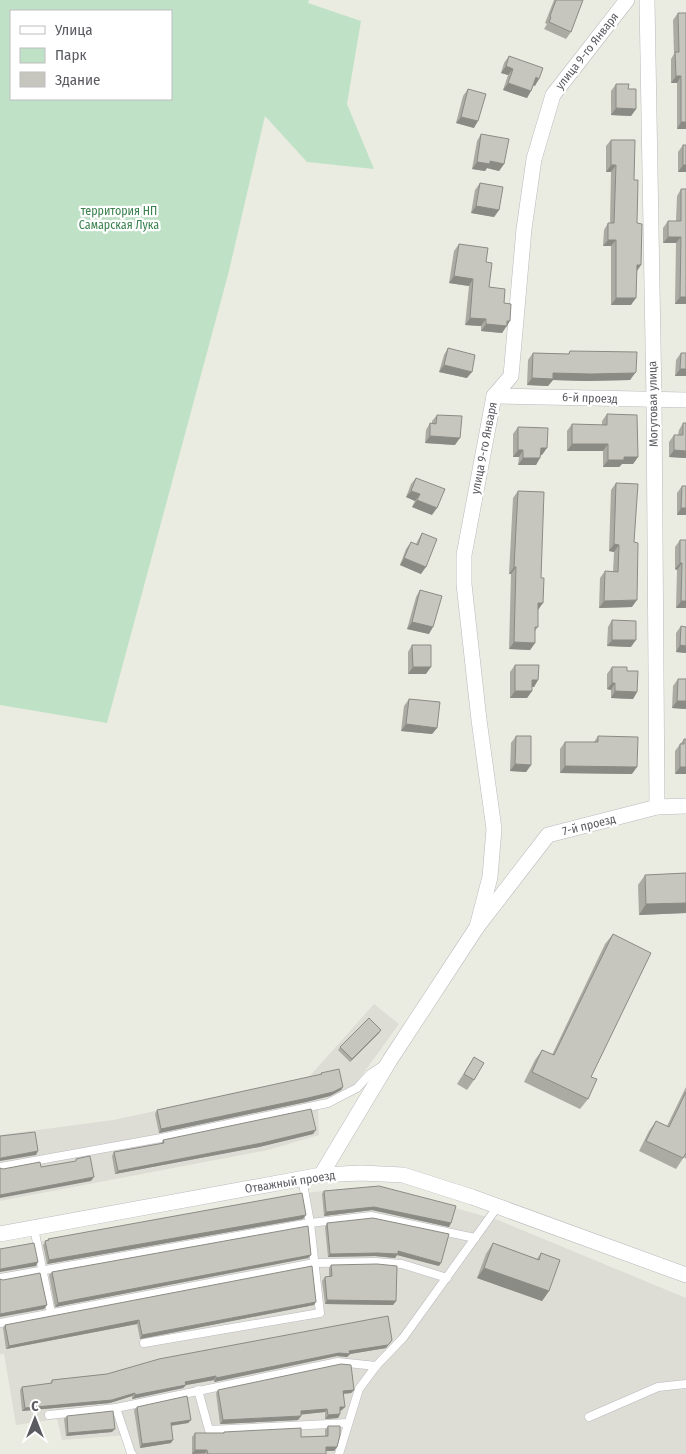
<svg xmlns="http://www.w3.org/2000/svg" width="686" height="1454" font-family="'Fira Sans Condensed',sans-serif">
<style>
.industrial{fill:#ddddd5}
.green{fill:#bfe2c7;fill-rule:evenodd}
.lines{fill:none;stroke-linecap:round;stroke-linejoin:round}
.service-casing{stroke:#b9b9bf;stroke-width:9}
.minor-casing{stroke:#b9b9bf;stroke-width:16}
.service{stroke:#fff;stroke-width:8}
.minor{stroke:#fff;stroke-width:15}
.wall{fill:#abaaa3}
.shaded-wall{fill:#8b8b85}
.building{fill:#c7c6be;stroke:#8b8b85}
.labels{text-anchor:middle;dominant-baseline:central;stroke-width:4.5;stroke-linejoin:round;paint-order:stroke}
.street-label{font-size:12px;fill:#5a5b61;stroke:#fff}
.park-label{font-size:12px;fill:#39804e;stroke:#fff}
</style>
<rect width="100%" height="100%" fill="#ebece1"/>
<g class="industrial">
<path d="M374,1004l25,20 -52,72 -29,11 1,28 -51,15 -268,51v-66l113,-15 195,-42z"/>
<path d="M377,1186l121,34 188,78v156h-551l-5,-19 -68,5 -5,-21 -41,6 -12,-71h-4v-105l297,-55 33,-4z"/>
</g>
<path class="green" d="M0,0h309l-1,3 53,18 -14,83 27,65 -67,-7 -42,-46 -36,155 -122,452 -107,-18zM171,11v88h-160v-88z"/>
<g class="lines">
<defs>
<g id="service">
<path d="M0,1167l161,-29 167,-35 29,-15 13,-14 12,-8"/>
<path d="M34,1228l17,85"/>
<path d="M0,1278l310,-55 61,-7 104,22"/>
<path d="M0,1323l314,-60 61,-1 27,2 45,14"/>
<path d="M144,1343l176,-30 -10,-90 -8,-45"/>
<path d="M198,1390l11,40 139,-7"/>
<path d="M116,1408l15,45 1,1"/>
<path d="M49,1415l67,-7 222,-46 38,4"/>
<path d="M589,1417l69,-30 28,-3"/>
<path d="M339,1454l20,-65 17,-23 27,-28 95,-132"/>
</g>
<g id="minor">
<path d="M647,0l7,400 3,407"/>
<path d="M494,396l192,4"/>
<path d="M477,927l13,-50 4,-48 -15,-109 -15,-136v-29l30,-159 17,-20 13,-147 10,-70 19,-64 74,-95"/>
<path d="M321,1175l69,-115 87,-133 71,-92 109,-28 29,-1"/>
<path d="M0,1234l321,-59 40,-2 42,2 69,22 214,78"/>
</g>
</defs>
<use href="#service" class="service-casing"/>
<use href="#minor" class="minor-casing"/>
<use href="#service" class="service"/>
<use href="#minor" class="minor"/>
</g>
<g class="wall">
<path d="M554,0h29l-12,32 -5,7 -22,-10 3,-5 -2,-1z"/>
<path d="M678,13l8,116h-9v-46h-6v-24l3,-5 -1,-34z"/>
<path d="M509,56l26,30 -1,-1 -7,13 -24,-8 5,-15 -7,-2 3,-10z"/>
<path d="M616,84l12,5 8,20 -5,7 -20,-1v-24z"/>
<path d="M468,89l6,39 -18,-5 7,-27z"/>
<path d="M481,134l23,30 -5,7 -12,-3 -2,3 -13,-2 5,-28z"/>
<path d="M611,140l23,40 3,43 4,42 -4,6 -6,34h-20v-59h-8l1,-16 4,-7h2l1,-51h-5v-26z"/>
<path d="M683,145l3,27h-8v-20z"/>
<path d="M480,183l19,27 -5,7 -23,-4 4,-23z"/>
<path d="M681,189h5v115h-11l1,-61h-13v-15l5,-7h8l1,-25z"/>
<path d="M459,244l27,18 3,25 15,16 3,22 -5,8 -21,-2v-5l-16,-1 4,-39 -20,-3 5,-32z"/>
<path d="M448,348l19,30 -28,-6 5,-17z"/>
<path d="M570,351l61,28 -1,1 -44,1 -33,-1 -5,6 -21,-1 1,-25 5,-7 35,1z"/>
<path d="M681,353l5,23h-11l1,-16z"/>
<path d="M607,414l31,43 -5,7h-11l-3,3h-16v-16h-36v-20l5,-7 30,1v-4z"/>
<path d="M437,415l18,30 -30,-2 1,-13 4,-7h2v-2z"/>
<path d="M683,423l3,35 -17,-1v-15l5,-7h4l1,-5z"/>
<path d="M518,427l24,28h-1l-5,10h-18l1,-8h-6v-23z"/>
<path d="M416,478l16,37 -20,-8 3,-6 -9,-4 5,-13z"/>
<path d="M616,483l18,59 -2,65 -33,1 1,-30 5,-7 8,1 1,-20 -5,-1 2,-61z"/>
<path d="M682,486l4,29h-9v-22z"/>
<path d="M518,491l20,118v18l-3,4v12l-5,7 -21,-1 2,-75h-2l4,-76z"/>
<path d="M422,533l-1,41 -21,-9 6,-16 5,-7 5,2 2,-4z"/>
<path d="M680,540h6v68h-10l1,-38 -2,-1v-22z"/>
<path d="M420,590l9,44 -22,-5 9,-32z"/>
<path d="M612,620l19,27 -24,-1 1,-19z"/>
<path d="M681,626l5,27 -10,-1v-19z"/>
<path d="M412,645l14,29h-18v-22z"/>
<path d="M515,665l23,15 -4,7h-2v4l-5,7h-17v-26z"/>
<path d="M612,667l15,4 10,21 -4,7 -22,-1v-8l-4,-1v-15z"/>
<path d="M678,679h8v30l-14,-1 1,-22z"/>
<path d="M409,699l28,29 -5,6 -31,-3 3,-25z"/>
<path d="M516,736l15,29 -5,7 -16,-1 1,-28z"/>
<path d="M598,736l34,38 -72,-1v-24l5,-7h29z"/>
<path d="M684,739l2,35h-11v-23z"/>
<path d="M686,873v40l-47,2 -1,-30 7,-10z"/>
<path d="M613,934l-25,165 -8,10 -56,-27 11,-22 7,-10 10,5 53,-111z"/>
<path d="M381,1030l-2,3 -29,29 -12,-12 2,-3z"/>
<path d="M474,1057v23l-7,10 -10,-6z"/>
<path d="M321,1073l22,14 -2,3 -11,6 -24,6 -147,31 -4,-19 2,-4 163,-35z"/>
<path d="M686,1087v72l-2,-2 -8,12 -37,-18 10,-20 7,-10 11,5z"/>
<path d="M313,1134l-54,13 -144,27 -3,-18 2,-4 47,-8 2,-4z"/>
<path d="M324,1191l127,32 -2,4 -77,-17 -48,6 -2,-22z"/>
<path d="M303,1219l-256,45 -4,-19 5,-6z"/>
<path d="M327,1223l112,43 -42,-11 -2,3 -20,-2 -47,1 -3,-30z"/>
<path d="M493,1243l44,16 4,-6 8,38 -7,10 -65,-23 9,-24z"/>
<path d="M311,1255l-3,3 -253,49 -6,-32 3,-3z"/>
<path d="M331,1265l65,36 -3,4 -68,-1 -3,-23 3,-4h4v-9z"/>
<path d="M314,1305l-174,34 -3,-15 -131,25 -3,-21 2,-3z"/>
<path d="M392,1340l-6,8 -36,6 -3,3 -10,-1 -123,26v-2l-28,5 -3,3 -51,11v-3l-22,7 -88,8 -2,-21 2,-3 28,-3 2,-4 55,-6z"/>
<path d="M218,1390h136l-3,3 -8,1 -1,16 -2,1v3l-2,4 -13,1v-7l-24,2v2l-3,4 -78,4 -4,-31z"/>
<path d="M137,1407l54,13 -3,3 -17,3v17l-31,5 -6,-38z"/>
<path d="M67,1416l45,16 -46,4 -2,-17z"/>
<path d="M328,1426l9,21 -3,4h-8v3h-134v-17l3,-4h28l1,-1 77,5 24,-1v-6z"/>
</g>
<g class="shaded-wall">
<path d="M506,66l7,3 -5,6 -7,-2z"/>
<path d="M676,76h5l-4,7h-6z"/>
<path d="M536,77l3,2 -4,7 -4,-2z"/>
<path d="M508,83l23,8 -4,7 -24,-8z"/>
<path d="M616,108l20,1 -5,7 -20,-1z"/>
<path d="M461,117l17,4 -4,7 -18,-5z"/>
<path d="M681,122h5v7h-9z"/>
<path d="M490,161l14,3 -5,7 -12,-3 -2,3 -13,-2 5,-7z"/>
<path d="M611,165h5l-5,7h-5z"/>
<path d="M683,165h3v7h-8z"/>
<path d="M476,206l23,4 -5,7 -23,-4z"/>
<path d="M668,237h13l-5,6h-13z"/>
<path d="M608,240h8l-5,6h-8z"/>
<path d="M637,265h4l-5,7z"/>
<path d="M454,276l19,3 -4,7 -20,-3z"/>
<path d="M680,297h6v7h-11z"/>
<path d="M616,298h20l-5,7h-20z"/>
<path d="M470,318l16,1 -5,7 -16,-1z"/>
<path d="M510,321l-8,12 -21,-2 5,-7z"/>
<path d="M444,365l28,7 -5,6 -28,-6z"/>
<path d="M680,369h6v7h-11z"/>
<path d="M636,372l-6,8 -44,1 -33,-1 -5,6 -21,-1 5,-7 21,-5z"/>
<path d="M430,436l30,2 -5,7 -30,-2z"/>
<path d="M572,444h36l-5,7h-36z"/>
<path d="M541,448h6l-5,7h-6z"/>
<path d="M518,450h5l-4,7h-6z"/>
<path d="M674,450l12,1v7l-17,-1z"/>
<path d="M624,457h14l-5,7h-11l-3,3h-16l5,-7z"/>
<path d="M523,458h17l-4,7h-18z"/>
<path d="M411,491l9,3 -5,7 -9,-4z"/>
<path d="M417,500l20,8 -5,7 -20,-8z"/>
<path d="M681,508h5v7h-9z"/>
<path d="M614,544l5,1 -5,7 -5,-1z"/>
<path d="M404,558l22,9 -5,7 -21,-9z"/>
<path d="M680,563h2l-5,7 -2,-1z"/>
<path d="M514,567h2l-5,7h-2z"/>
<path d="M637,600l-5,7 -33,1 5,-7z"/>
<path d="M681,601h5v7h-10z"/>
<path d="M538,603h5l-5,7z"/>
<path d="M412,622l21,5 -4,7 -22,-5z"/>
<path d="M612,640h24l-5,7 -24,-1z"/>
<path d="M514,642l21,1 -5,7 -21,-1z"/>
<path d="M680,645l6,1v7l-10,-1z"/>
<path d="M413,667h18l-5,7h-18z"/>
<path d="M532,680h6l-4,7h-7z"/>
<path d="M612,683h3l-4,7 -4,-1z"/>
<path d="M515,691h17l-5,7h-17z"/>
<path d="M615,691l22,1 -4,7 -22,-1z"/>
<path d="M677,701h9v8l-14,-1z"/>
<path d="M406,724l31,4 -5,6 -31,-3z"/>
<path d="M515,764l16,1 -5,7 -16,-1z"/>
<path d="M565,766l72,1 -5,7 -72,-1z"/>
<path d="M680,767h6v7h-11z"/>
<path d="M686,903v10l-47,2 7,-11z"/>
<path d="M381,1030l-2,3 -29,29 2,-3z"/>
<path d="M343,1087l-2,3 -11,6 -24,6 -147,31 2,-4z"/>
<path d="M316,1130l-3,4 -54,13 -144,27 3,-3z"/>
<path d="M38,1151l-2,4 -36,6v-2l1,-1z"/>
<path d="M94,1177l-3,4 -91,17v-3z"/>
<path d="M374,1207l77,16 -2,4 -77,-17 -48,6 2,-4z"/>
<path d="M306,1215l-3,4 -256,45 2,-4z"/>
<path d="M398,1251l43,12 -2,3 -42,-11 -2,3 -20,-2 -47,1 2,-3z"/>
<path d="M311,1255l-3,3 -253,49 3,-4z"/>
<path d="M38,1262l-2,4 -36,6v-2l1,-1z"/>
<path d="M484,1268l65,23 -7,10 -65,-23z"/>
<path d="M327,1300l69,1 -3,4 -68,-1z"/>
<path d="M316,1302l-2,3 -174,34 2,-4z"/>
<path d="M47,1305l-3,4 -44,8v-3z"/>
<path d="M139,1320l-2,4 -131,25 3,-3z"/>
<path d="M392,1340l-6,8 -36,6 -3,3 -10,-1 -123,26 2,-4 133,-27z"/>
<path d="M216,1376l-2,4 -28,5 -3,3 -51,11 3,-4 50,-13z"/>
<path d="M354,1390l-3,3 -11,1 3,-3z"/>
<path d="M135,1393l-3,3 -22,7 -88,8 3,-3z"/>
<path d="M340,1407h5l-3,3 -4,1z"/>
<path d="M327,1409l-2,3 -27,3 3,-4z"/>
<path d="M340,1414l-2,4 -13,1 3,-4z"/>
<path d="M301,1416l-3,4 -78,4 3,-4z"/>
<path d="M191,1420l-3,3 -20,3 3,-3z"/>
<path d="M115,1429l-3,3 -46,4 2,-3z"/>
<path d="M173,1440l-2,3 -31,5 2,-4z"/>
<path d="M326,1447h11l-3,4h-11z"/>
<path d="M195,1450h12l-2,3 -13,1z"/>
</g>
<g class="building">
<path d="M556,0h27l-12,32 -22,-10 2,-5 -1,-1z"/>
<path d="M678,13h8v109h-5v-46h-5l-1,-24h4z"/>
<path d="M509,56l34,12 -4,11 -3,-2 -5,14 -23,-8 5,-14 -7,-3z"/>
<path d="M616,84h13l-1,5h8v20l-20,-1z"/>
<path d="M468,89l18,5 -8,27 -17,-4z"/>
<path d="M481,134l28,5 -5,25 -14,-3v3l-13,-2z"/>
<path d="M611,140h24l-1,40h4l-1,43 5,1 -1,41h-4l-1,33h-20v-58h-8v-17h6l2,-58h-5z"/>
<rect x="683" y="145" width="3" height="20"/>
<path d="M480,183l23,4 -4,23 -23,-4z"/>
<path d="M681,189h5v108h-6l1,-60h-13v-16h13z"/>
<path d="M459,244l29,4 -2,14 6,1 -3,24 16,2 -1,14 7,1 -1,17h-3v5l-21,-2v-5l-16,-1 3,-39 -19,-3z"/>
<path d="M448,348l27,7 -3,17 -28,-7z"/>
<path d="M570,351l67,1 -1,20 -1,1 -44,1 -38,-1v6l-21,-1 1,-25 36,1z"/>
<path d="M681,353h5v16h-6z"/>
<path d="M607,414l30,1 1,42h-14v3h-16v-16h-36v-20l35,1z"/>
<path d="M437,415l25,1 -2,22 -30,-2v-13l6,1z"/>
<path d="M683,423h3v28l-12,-1v-15h9z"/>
<path d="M518,427l30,1 -1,20h-6l-1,10h-17v-8h-5z"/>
<path d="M416,478l29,11 -8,19 -20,-8 3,-6 -9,-3z"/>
<path d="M616,483l22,1 -4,58 4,1 -1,57 -33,1 1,-30 13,1 1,-27 -5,-1z"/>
<path d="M682,486h4v22h-5z"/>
<path d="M518,491l26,1 -3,86h3l-1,25h-5v24h-3v16l-21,-1 2,-75h-2z"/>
<path d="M422,533l15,6 -11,28 -22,-9 7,-16 7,3z"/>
<path d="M680,540h6v61h-5l1,-38h-2z"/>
<path d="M420,590l22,6 -9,31 -21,-5z"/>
<path d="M612,620l24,1v19h-24z"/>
<path d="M681,626l5,1v19l-6,-1z"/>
<path d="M412,645h19v22h-18z"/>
<path d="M515,665h24l-1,15h-6v11h-17z"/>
<path d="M612,667h15v4h11l-1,21 -22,-1v-8h-3z"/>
<path d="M678,679h8v22h-9z"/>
<path d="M409,699l31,3 -3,26 -31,-4z"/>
<path d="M516,736h15v29l-16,-1z"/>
<path d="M598,736l40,1 -1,30 -72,-1v-24h33z"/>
<path d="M684,739h2v28h-6v-23h4z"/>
<path d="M686,873v30l-40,1 -1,-29z"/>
<path d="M613,934l38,19 -60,124 6,2 -9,20 -56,-27 10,-22 12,5z"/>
<path d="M369,1018l12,12 -29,29 -12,-12z"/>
<path d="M474,1057l10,6 -10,17 -10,-6z"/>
<path d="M339,1069l4,18 -10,5 -25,6 -147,31 -4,-19 165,-36 -1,-1z"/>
<path d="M686,1092v61l-3,5 -37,-17 10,-20 13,6z"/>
<path d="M311,1109l5,21 -54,13 -144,28 -4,-19 50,-9 -1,-3z"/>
<path d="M35,1132l3,19 -37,7 -1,1v-23z"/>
<path d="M90,1156l4,21 -94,18v-27l3,1 37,-7 1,5 35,-6v-2z"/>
<path d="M379,1186l77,20 -5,17 -77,-16 -48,5 -2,-21z"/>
<path d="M302,1193l4,22 -257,45 -4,-19 4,-1 -1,-1z"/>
<path d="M373,1218l76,16 -8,29 -43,-12v3l-21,-1 -47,1 -3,-31z"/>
<path d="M308,1226l3,29 -253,48 -6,-31z"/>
<path d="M34,1243l4,19 -37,7 -1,1v-21z"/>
<path d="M493,1243l46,17 2,-7 19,7 -11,31 -65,-23z"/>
<path d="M377,1264l20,2 -1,35 -69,-1 -2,-23 7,-1 -1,-11z"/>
<path d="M312,1266l4,36 -174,33 -3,-15 -130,26 -4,-21z"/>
<path d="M40,1273l7,32 -47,9v-35l3,1z"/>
<path d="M388,1316l4,24 -4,5 -39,6 1,3 -11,-1 -123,25v-2l-31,6 1,3 -51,10v-2l-23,7 -87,8 -3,-21 30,-4v-3l55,-6 52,-15z"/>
<path d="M341,1364l10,1 3,25 -11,1 2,16h-5v7l-12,1 -1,-6 -26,2v5l-78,4 -5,-30z"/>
<path d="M187,1396l4,24 -20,3 2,17 -31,4 -5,-37z"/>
<path d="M113,1411l2,18 -47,4 -1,-17z"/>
<path d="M328,1426h12v9l-3,12h-11v7h-118l-1,-4h-12v-17h29v-1l77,-4v9l27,-1z"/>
</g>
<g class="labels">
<g class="street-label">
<text transform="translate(587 51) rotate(-52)">улица 9-го Января</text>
<text transform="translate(590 398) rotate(2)">6-й проезд</text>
<text transform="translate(653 404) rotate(-91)">Могутовая улица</text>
<text transform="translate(484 448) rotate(-79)">улица 9-го Января</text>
<text transform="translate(589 825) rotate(-14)">7-й проезд</text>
<text transform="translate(290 1182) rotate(-9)">Отважный проезд</text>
</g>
<g class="park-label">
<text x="119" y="211">территория НП<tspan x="119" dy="14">Самарская Лука</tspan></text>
</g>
</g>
<rect x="10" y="10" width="162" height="90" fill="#ffffff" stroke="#bdbdc0"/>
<rect x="20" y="26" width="25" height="8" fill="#ffffff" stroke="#bdbdc0"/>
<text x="55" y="35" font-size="15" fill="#5a5b61">Улица</text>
<rect x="20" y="48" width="25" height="15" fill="#bfe2c7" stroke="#bdbdc0"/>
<text x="55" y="60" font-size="15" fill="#5a5b61">Парк</text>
<rect x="20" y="72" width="25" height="15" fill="#c7c6be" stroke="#bdbdc0"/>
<text x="55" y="85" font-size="15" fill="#5a5b61">Здание</text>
<g transform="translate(35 1419)" stroke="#ffffff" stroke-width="4" paint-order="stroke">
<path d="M0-4L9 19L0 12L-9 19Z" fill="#5a5b61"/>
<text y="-8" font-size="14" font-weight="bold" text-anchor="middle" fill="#5a5b61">С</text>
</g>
</svg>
